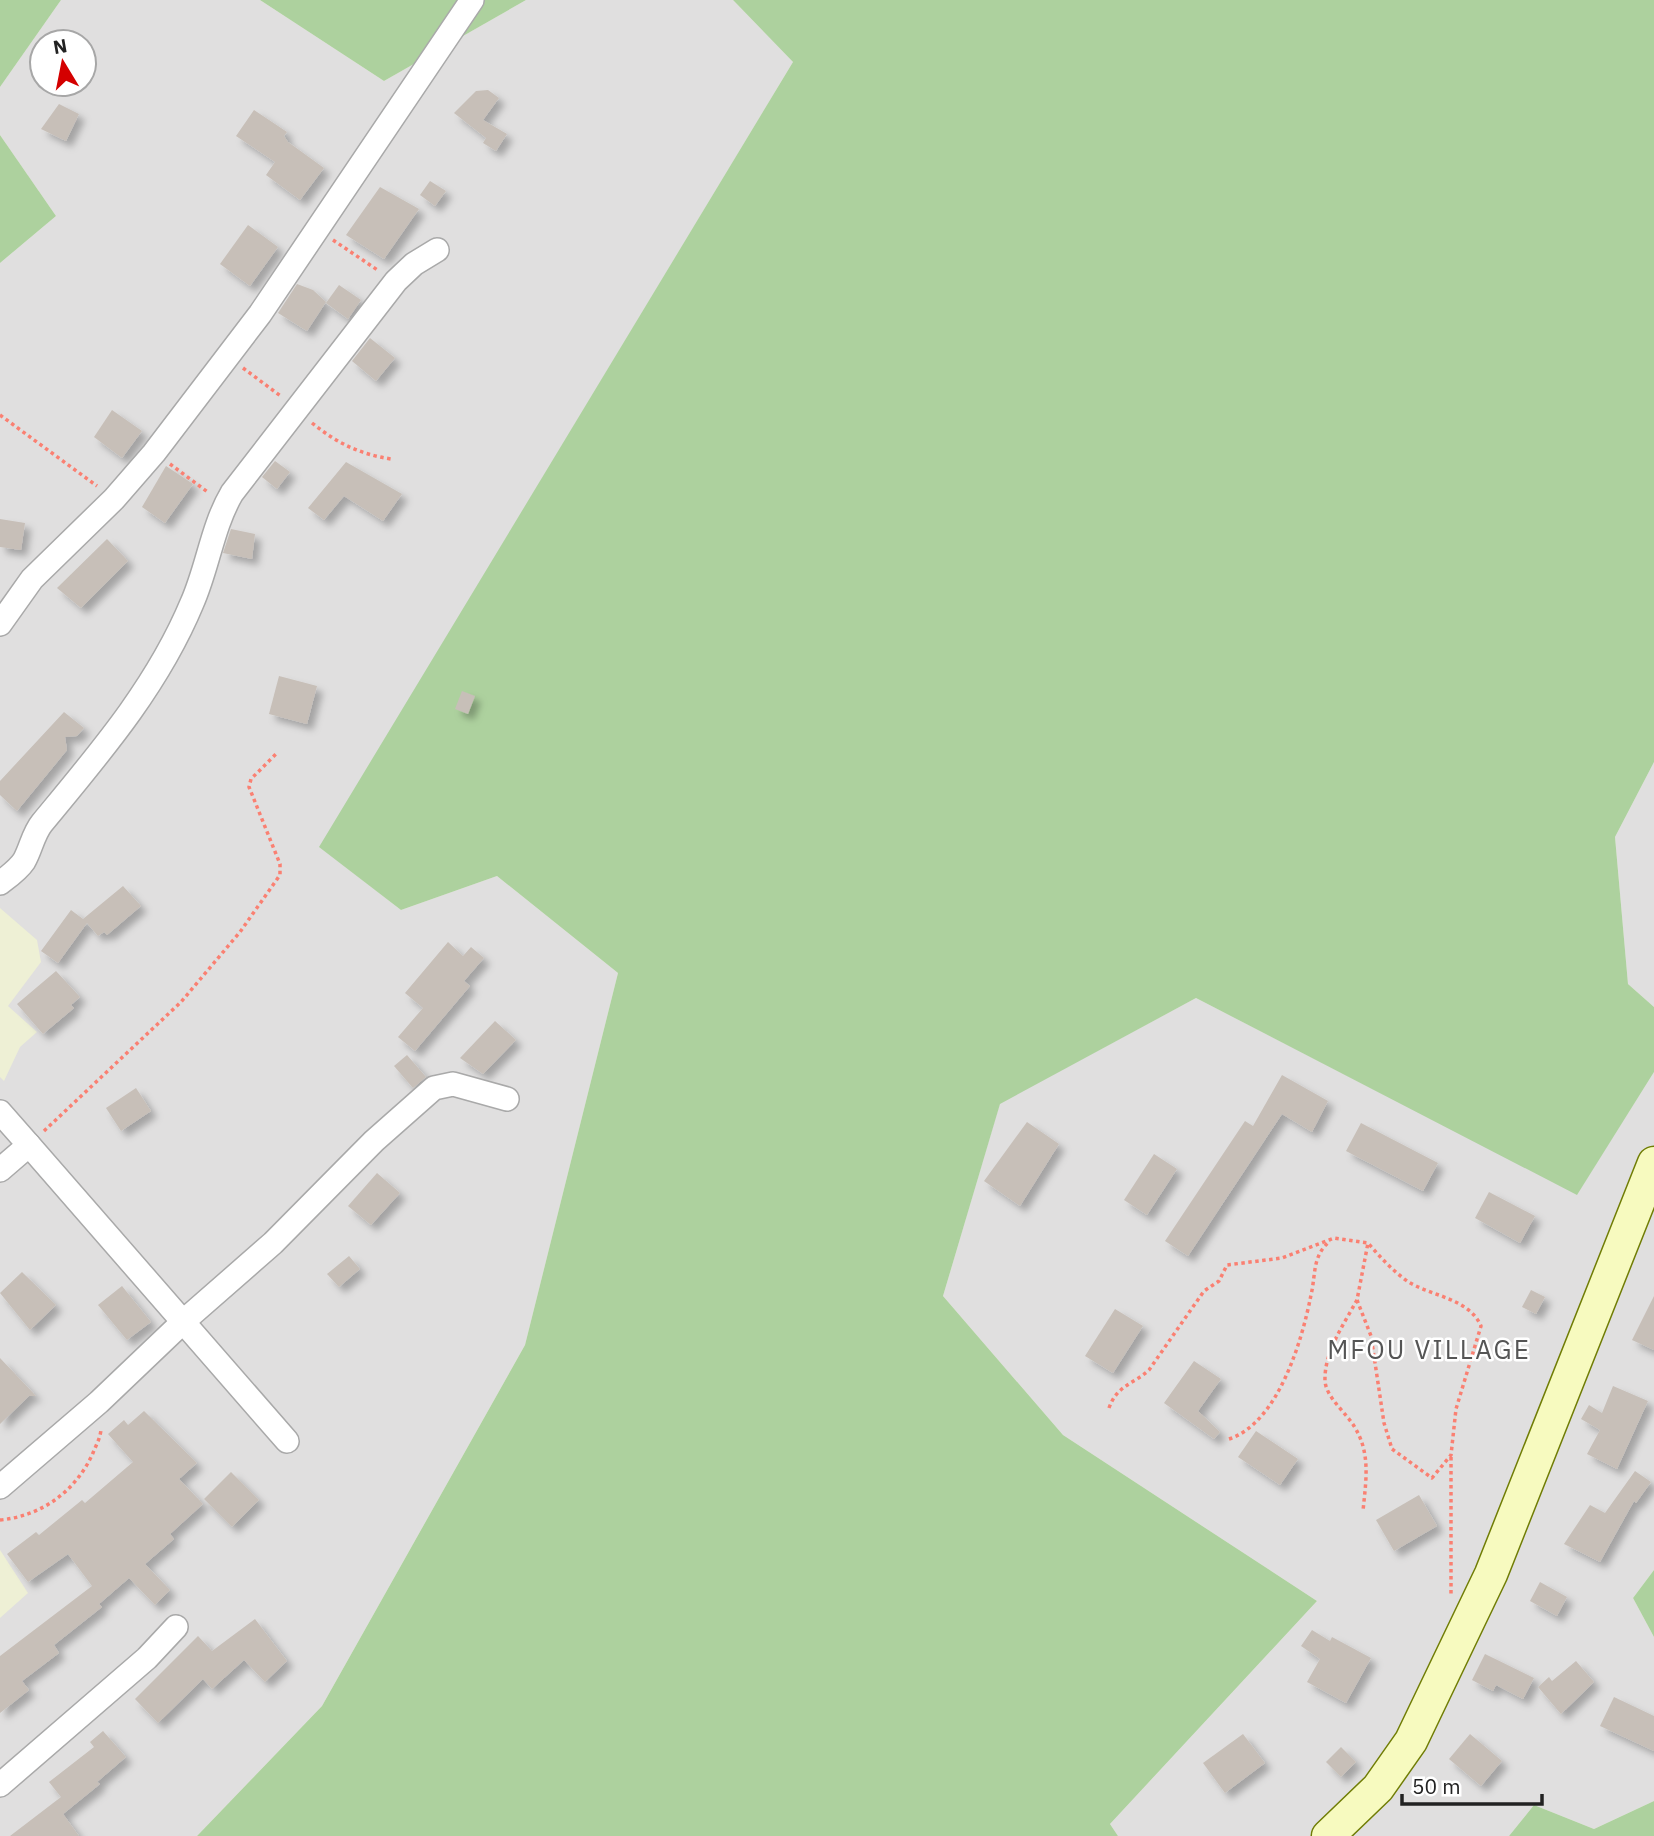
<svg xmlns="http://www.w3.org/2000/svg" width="1654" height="1836" font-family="'IBM Plex Sans',sans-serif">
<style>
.residential{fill:#e0dfdf;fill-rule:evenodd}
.farmland{fill:#eef0d5}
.forest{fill:#add19e}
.building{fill:#c7bfb8;filter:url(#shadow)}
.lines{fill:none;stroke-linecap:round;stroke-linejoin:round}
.minor-casing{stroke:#a9a9a9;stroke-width:26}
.secondary-casing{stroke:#707d05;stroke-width:35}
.path{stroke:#fa8072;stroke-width:3.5;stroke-dasharray:3.5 3.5;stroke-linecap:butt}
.minor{stroke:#fff;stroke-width:23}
.secondary{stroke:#f7fabf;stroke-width:32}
.labels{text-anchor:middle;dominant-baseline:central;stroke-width:5;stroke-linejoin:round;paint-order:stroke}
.quarter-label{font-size:26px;letter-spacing:2px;fill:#555;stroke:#fff}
</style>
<defs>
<filter id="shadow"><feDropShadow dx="6" dy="6" stdDeviation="3.5" flood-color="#0004"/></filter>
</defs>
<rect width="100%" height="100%" fill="#f2efe9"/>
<g class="residential">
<path d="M61,0h199l124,81 142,-81h207l60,62 -473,785 81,63 96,-34 121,97 -93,372 -203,361 -125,130h-197v-1573l56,-47 -56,-81v-48zM42,42h42v42h-42z"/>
<path d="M1654,762v245l-26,-23 -13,-147z"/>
<path d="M1196,998l381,196 77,-122v498l-21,28 21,39v164l-60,28 -60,-24 -25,31h-391l-8,-12 207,-223 -254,-166 -120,-139 57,-193z"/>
</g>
<g class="farmland">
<path d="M0,908l37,32 4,22 -33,44 29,26 -17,15 -16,34 -4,-4z"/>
<path d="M0,1550l28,43 -28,25z"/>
</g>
<g class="forest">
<path d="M0,0h61l-61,87z"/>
<path d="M260,0h266l-142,81z"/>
<path d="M733,0h921v762l-39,75 13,147 26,23v65l-77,123 -381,-197 -196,106 -57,192 120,139 254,166 -207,223 8,12h-921l125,-130 203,-361 93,-372 -121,-97 -96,34 -82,-63 474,-785z"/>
<path d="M0,135l56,81 -56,47z"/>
<path d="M1654,1570v67l-21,-39z"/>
<path d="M1654,1801v35h-145l25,-31 60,24z"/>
</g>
<g class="building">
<path d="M488,90l11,8 -16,22 24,14 -11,17 -13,-8 3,-5 -32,-25 22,-22z"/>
<path d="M59,104l20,10 -13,27 -25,-12z"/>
<path d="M254,110l33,22 -3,4 4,6 36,26 -24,32 -34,-25 9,-13 -39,-26z"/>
<path d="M430,181l16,10 -11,15 -15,-11z"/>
<path d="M380,187l39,22 -35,50 -38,-24z"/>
<path d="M248,225l30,22 -28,39 -30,-22z"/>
<path d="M297,284l16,6 13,12 -19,29 -29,-18z"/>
<path d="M339,285l22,15 -13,19 -22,-16z"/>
<path d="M370,338l25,20 -19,23 -24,-20z"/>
<path d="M112,410l30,21 -20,27 -28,-21z"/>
<path d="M275,461l15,11 -13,17 -15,-12z"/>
<path d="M346,462l56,32 -19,27 -39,-25 -20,24 -16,-12z"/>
<path d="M166,466l27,18 -28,39 -23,-16z"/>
<path d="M0,519l25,4 -4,27 -21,-3z"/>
<path d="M231,529l24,5 -3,25 -29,-6z"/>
<path d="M107,539l21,22 -47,47 -24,-20z"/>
<path d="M279,676l38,10 -10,38 -38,-10z"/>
<path d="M462,691l13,5 -7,18 -13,-5z"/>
<path d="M64,712l20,16 -7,8 -12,1 2,13 -50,61 -17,-16v-14z"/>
<path d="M123,886l18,20 -34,29 -3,-3 -6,4 -11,-13 -29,40 -17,-12 30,-41 12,9z"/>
<path d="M448,942l15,14 8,-9 13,11 -20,23 6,5 -55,65 -17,-14 25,-29 -18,-15z"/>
<path d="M56,971l24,26 -9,8 3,3 -31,26 -26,-30z"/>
<path d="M495,1021l21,19 -33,34 -23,-16z"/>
<path d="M407,1055l19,22 -13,11 -19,-22z"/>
<path d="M1282,1075l46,26 -16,31 -30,-18 -94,142 -23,-15 80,-120 8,5z"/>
<path d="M136,1088l15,23 -30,20 -15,-23z"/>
<path d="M1027,1122l32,22 -39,62 -36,-25z"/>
<path d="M1361,1123l77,40 -15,28 -77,-40z"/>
<path d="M1154,1154l23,15 -30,46 -23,-15z"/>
<path d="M377,1173l23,20 -29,32 -23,-19z"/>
<path d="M1489,1192l46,24 -15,27 -45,-25z"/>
<path d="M349,1256l11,13 -21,18 -12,-13z"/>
<path d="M22,1272l34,33 -26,25 -30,-37z"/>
<path d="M122,1286l29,36 -24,18 -29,-35z"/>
<path d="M1531,1290l14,7 -9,17 -14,-7z"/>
<path d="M1654,1296v54l-22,-10z"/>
<path d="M1115,1309l28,17 -30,47 -28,-17z"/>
<path d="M0,1358l36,38h-7l-29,28z"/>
<path d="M1194,1361l27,18 -23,32 22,21 -6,7 -50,-36z"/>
<path d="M1613,1386l35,15 -31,68 -30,-15 13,-24 -19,-11 8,-14 13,8z"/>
<path d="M144,1411l53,52 -18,16 24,25 -33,30 4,5 -29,25 25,26 -15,15 -26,-27 -30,26 3,3 -48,38 5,8 -37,28 7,9 -29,23v-57l92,-70 -24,-32 -40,28 -21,-28 29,-22 3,3 43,-35 3,3 48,-41 -25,-28 16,-14 4,5z"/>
<path d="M1256,1431l42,28 -18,26 -42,-28z"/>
<path d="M1635,1471l16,11 -15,21 -2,-2 -34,61 -36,-18 26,-39 15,8z"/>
<path d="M231,1472l28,28 -27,27 -28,-28z"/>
<path d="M1419,1495l18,31 -43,25 -18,-31z"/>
<path d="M1540,1582l27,15 -10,19 -27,-15z"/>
<path d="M255,1619l32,42 -22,21 -21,-22 -32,29 -9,-10 -45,44 -23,-24 63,-63 14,15z"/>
<path d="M1312,1630l18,11 2,-4 39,21 -25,45 -39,-21 13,-23 -19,-13z"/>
<path d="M1485,1654l49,24 -11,21 -27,-14 -3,6 -21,-11z"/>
<path d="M1576,1661l18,21 -33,32 -23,-27 11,-10 3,4z"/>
<path d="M1614,1697l40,19v35l-54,-25z"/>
<path d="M103,1731l23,26 -29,25 3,2 -37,30 16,22h-69l51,-39 -12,-15 45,-35 -4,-5z"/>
<path d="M1243,1734l22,29 -40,30 -22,-30z"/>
<path d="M1470,1734l32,27 -21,25 -32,-27z"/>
<path d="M1341,1747l15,15 -15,15 -15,-15z"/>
</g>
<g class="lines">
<defs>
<g id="minor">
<path d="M0,624l32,-45 82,-80 40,-46 106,-139 212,-314"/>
<path d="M0,883c8,-6 18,-13 24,-22 7,-12 9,-27 18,-38 57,-69 115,-136 150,-220 16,-36 20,-76 40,-110l164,-212 18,-17 23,-14"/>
<path d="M0,1112l29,33 -29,25"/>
<path d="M29,1145l258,296"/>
<path d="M0,1487l99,-85 86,-82 88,-77 101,-102 60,-53 19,-4 54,15"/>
<path d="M0,1785l147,-127 29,-31"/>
</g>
<path id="secondary" d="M1328,1836l50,-48 33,-47 80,-167 163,-411"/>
</defs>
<use href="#minor" class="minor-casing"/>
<use href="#secondary" class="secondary-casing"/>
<g class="path">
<path d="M333,240l46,31"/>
<path d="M243,368l39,29"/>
<path d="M0,415l97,71"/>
<path d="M312,423c25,20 47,31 79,36"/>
<path d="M170,464l39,29"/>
<path d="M44,1131l137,-129 59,-70 40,-57v-11l-31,-77 2,-8 26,-26"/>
<path d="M1357,1300c-13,24 -33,52 -32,81 1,16 21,32 29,45 17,27 12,54 9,85"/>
<path d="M1109,1408c8,-23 25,-24 40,-38l55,-79 15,-10 8,-16 55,-7 52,-20 34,5c12,14 24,27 39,38 23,15 62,17 74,45l-25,83 -5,46 -19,23 -40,-29 -8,-26 -13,-87 -14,-36 11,-57"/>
<path d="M1229,1439c49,-16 73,-98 82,-144 5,-21 1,-39 19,-54"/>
<path d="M1451,1457v139"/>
<path d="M0,1520c42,-4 76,-29 93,-67 3,-8 8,-16 8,-25"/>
</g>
<use href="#minor" class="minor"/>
<use href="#secondary" class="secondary"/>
</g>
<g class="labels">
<g class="quarter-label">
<text x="1429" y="1349">MFOU VILLAGE</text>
</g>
</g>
<g transform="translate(63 63) rotate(350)"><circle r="33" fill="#ffffff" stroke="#a7a7a7" stroke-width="2"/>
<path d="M0-5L12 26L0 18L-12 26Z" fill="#d40000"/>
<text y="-10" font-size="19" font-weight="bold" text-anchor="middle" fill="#222222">N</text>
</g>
<path d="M1402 1794v10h140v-10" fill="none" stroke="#222222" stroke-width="3.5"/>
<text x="1412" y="1794" font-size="21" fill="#222222" stroke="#ffffff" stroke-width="5" paint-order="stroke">50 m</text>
</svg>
